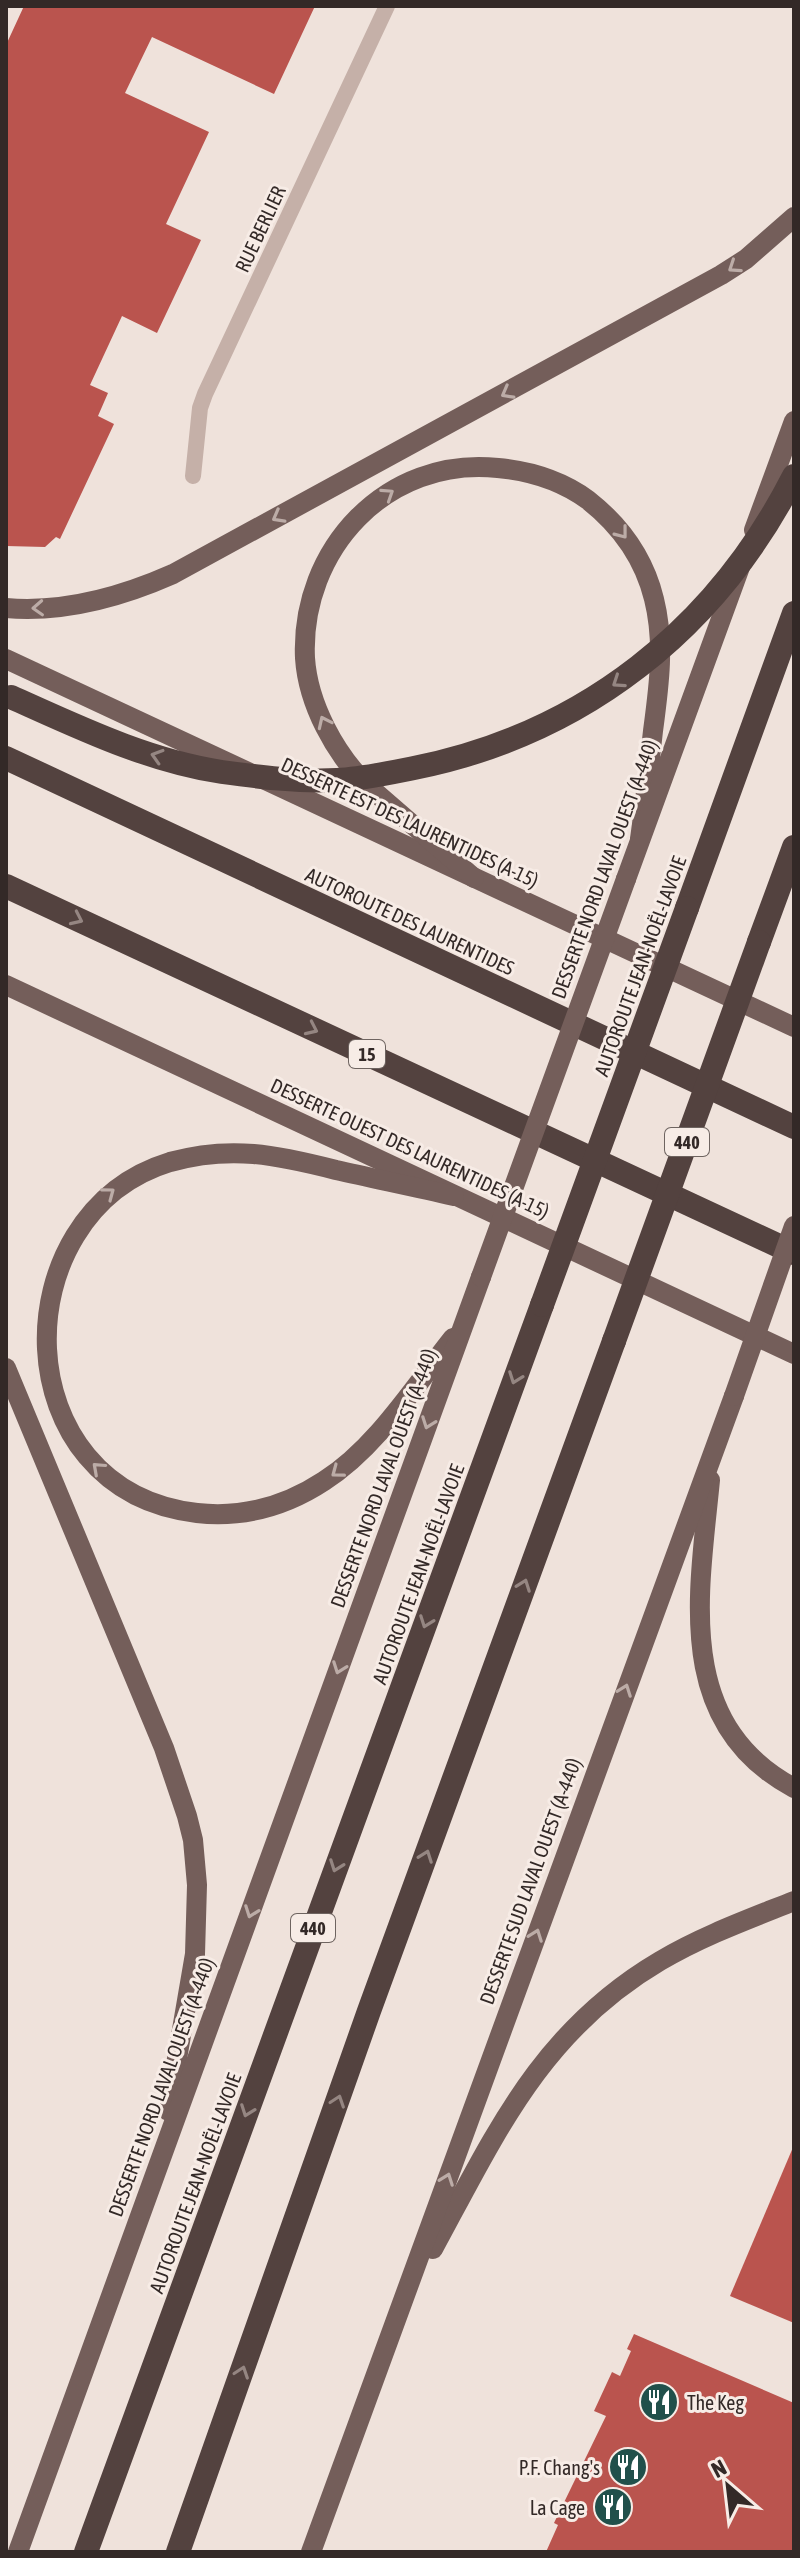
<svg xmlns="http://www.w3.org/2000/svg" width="800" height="2558" font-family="'Asap Condensed',sans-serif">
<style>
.building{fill:#ba544e}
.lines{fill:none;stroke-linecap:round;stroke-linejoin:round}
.street{stroke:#c5b0a8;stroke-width:16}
.primary{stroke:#745e5a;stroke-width:20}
.highway{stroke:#53423f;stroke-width:24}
.primary-bridge{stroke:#745e5a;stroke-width:20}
.highway-bridge{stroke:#53423f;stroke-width:24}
.oneway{stroke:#bcaca7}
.oneway2{stroke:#958682}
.labels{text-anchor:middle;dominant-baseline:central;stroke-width:6;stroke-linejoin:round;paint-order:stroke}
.shield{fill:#f7ece6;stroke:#6e6460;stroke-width:2}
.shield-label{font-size:18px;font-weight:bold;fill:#332927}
.street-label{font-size:20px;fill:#332927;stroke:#f7ece6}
.poi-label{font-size:20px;fill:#332927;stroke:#f7ece6;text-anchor:end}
</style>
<rect width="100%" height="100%" fill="#efe2db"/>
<g class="building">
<path d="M24,6h291l-41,88 -122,-57 -27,56 84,39 -43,92 35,16 -44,93 -35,-17 -32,69 18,8 -10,23 16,8 -54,115 -4,-2 -11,10 -39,-1v-501z"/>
<path d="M794,2145v178l-64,-27z"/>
<path d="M634,2334l160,69v149h-248l12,-27 -4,-2 52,-107 -12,-5 18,-39 8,4 11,-25 -4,-2z"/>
</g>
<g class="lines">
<path class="street" d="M193,476l7,-68 5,-14 182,-388"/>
<g class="primary">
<path d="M754,530l40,-109"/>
<path d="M6,608c57,5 115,-11 167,-34l548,-299 25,-16 48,-42"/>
<path d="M6,659l788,368"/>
<path d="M474,878l-106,-92c-33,-32 -60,-82 -63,-128 -5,-109 82,-202 193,-190 32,3 64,13 90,32 33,26 56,58 66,99 11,44 5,87 -1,132 -4,36 -8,72 -13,108"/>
<path d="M626,879l114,-312"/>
<path d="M6,985l788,369"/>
<path d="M453,1338c-39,49 -77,110 -129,143 -38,25 -81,37 -127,32 -194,-22 -197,-299 -27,-351 61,-17 107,-7 166,8 40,9 79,17 118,26"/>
<path d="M6,1368l158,380 23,68 6,24 4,45 -2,69 -27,157"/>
<path d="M710,1480c-11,114 -37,243 84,308"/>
<path d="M433,2249c63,-116 108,-218 227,-288 42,-25 89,-42 134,-60"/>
<path d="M18,2552l463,-1275"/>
<path d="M311,2552l423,-1156"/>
</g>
<g class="highway">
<path d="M6,758l788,369"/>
<path d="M6,886l788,367"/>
<path d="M687,908l107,-295"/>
<path d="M759,942l35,-95"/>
<path d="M86,2552l456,-1247"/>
<path d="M178,2552l191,-541 245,-670"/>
</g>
<g class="primary-bridge">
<path d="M481,1277l145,-398"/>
<path d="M734,1396l60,-170"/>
</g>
<g class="highway-bridge">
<path d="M11,697c67,30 137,64 211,75 37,5 77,10 115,8 25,-1 52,-7 77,-12 170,-34 302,-139 380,-292"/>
<path d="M542,1305l145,-397"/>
<path d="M614,1341l145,-399"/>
</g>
</g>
<defs><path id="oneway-chevron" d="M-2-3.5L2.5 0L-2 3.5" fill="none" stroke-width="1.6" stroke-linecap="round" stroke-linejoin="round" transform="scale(2)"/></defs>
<g class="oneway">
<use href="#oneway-chevron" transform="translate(734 267) rotate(146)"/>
<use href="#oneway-chevron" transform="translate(507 393) rotate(151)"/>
<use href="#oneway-chevron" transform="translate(388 494) rotate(-33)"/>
<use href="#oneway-chevron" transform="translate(278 517) rotate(151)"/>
<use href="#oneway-chevron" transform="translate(622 533) rotate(52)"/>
<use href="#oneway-chevron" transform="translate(38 608) rotate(177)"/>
<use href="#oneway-chevron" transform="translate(324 722) rotate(-115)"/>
<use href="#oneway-chevron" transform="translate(109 1193) rotate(-37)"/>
<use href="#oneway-chevron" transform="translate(428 1423) rotate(110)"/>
<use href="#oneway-chevron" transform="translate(98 1468) rotate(-138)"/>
<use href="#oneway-chevron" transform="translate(337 1472) rotate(143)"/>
<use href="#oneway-chevron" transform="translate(339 1668) rotate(110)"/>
<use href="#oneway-chevron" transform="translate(625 1690) rotate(-70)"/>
<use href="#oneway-chevron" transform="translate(251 1912) rotate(110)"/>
<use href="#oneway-chevron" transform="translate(536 1935) rotate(-70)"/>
<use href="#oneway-chevron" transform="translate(447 2179) rotate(-70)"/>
</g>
<g class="oneway2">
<use href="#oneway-chevron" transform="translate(618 682) rotate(146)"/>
<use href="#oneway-chevron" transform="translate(157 756) rotate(-163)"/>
<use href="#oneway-chevron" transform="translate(77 919) rotate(25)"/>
<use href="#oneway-chevron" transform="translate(312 1029) rotate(25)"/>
<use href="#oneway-chevron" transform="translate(515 1378) rotate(110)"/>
<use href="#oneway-chevron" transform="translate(524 1585) rotate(-70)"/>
<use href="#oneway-chevron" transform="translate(426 1622) rotate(110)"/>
<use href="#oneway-chevron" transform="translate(426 1856) rotate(-70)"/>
<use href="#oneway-chevron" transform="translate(336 1866) rotate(110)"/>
<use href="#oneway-chevron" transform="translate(338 2101) rotate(-71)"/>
<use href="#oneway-chevron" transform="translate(247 2111) rotate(110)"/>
<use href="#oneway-chevron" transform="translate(242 2372) rotate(-71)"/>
</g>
<defs>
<symbol id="restaurant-disc" viewBox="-11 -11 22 22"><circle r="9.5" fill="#21504b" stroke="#f7ece6"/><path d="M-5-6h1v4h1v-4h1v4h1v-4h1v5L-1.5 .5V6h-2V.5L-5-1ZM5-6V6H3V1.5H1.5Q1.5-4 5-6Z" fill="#fff"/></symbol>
</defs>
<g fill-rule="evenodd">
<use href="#restaurant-disc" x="637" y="2380" width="44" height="44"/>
<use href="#restaurant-disc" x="606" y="2445" width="44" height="44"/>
<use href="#restaurant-disc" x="591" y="2485" width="44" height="44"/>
</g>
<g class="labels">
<g class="shield">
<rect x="349" y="1040" width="36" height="28" rx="6"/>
<rect x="665" y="1128" width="44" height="28" rx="6"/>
<rect x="291" y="1914" width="44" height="28" rx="6"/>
</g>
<g class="shield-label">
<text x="367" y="1054">15</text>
<text x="687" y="1142">440</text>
<text x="313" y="1928">440</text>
</g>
<g class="street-label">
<text transform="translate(260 229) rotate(-65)">RUE BERLIER</text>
<text transform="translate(410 822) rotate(25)">DESSERTE EST DES LAURENTIDES (A-15)</text>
<text transform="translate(604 869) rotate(-70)">DESSERTE NORD LAVAL OUEST (A-440)</text>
<text transform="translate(410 921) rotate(25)">AUTOROUTE DES LAURENTIDES</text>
<text transform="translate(640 966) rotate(-70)">AUTOROUTE JEAN-NOËL-LAVOIE</text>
<text transform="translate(410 1148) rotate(25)">DESSERTE OUEST DES LAURENTIDES (A-15)</text>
<text transform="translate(383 1478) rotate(-70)">DESSERTE NORD LAVAL OUEST (A-440)</text>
<text transform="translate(418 1574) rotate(-70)">AUTOROUTE JEAN-NOËL-LAVOIE</text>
<text transform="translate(530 1881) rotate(-70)">DESSERTE SUD LAVAL OUEST (A-440)</text>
<text transform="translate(161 2087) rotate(-70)">DESSERTE NORD LAVAL OUEST (A-440)</text>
<text transform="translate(195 2183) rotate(-70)">AUTOROUTE JEAN-NOËL-LAVOIE</text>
</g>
<g class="poi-label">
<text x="687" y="2402" text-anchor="start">The Keg</text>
<text x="600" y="2467">P.F. Chang's</text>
<text x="585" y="2507">La Cage</text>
</g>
</g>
<rect width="800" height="2558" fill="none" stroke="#332927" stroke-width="16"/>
<g transform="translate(728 2486) rotate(332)" stroke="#f7ece6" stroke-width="6" paint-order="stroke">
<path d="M0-6L14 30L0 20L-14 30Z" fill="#332927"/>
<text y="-12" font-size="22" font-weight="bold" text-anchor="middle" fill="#332927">N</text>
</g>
</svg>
